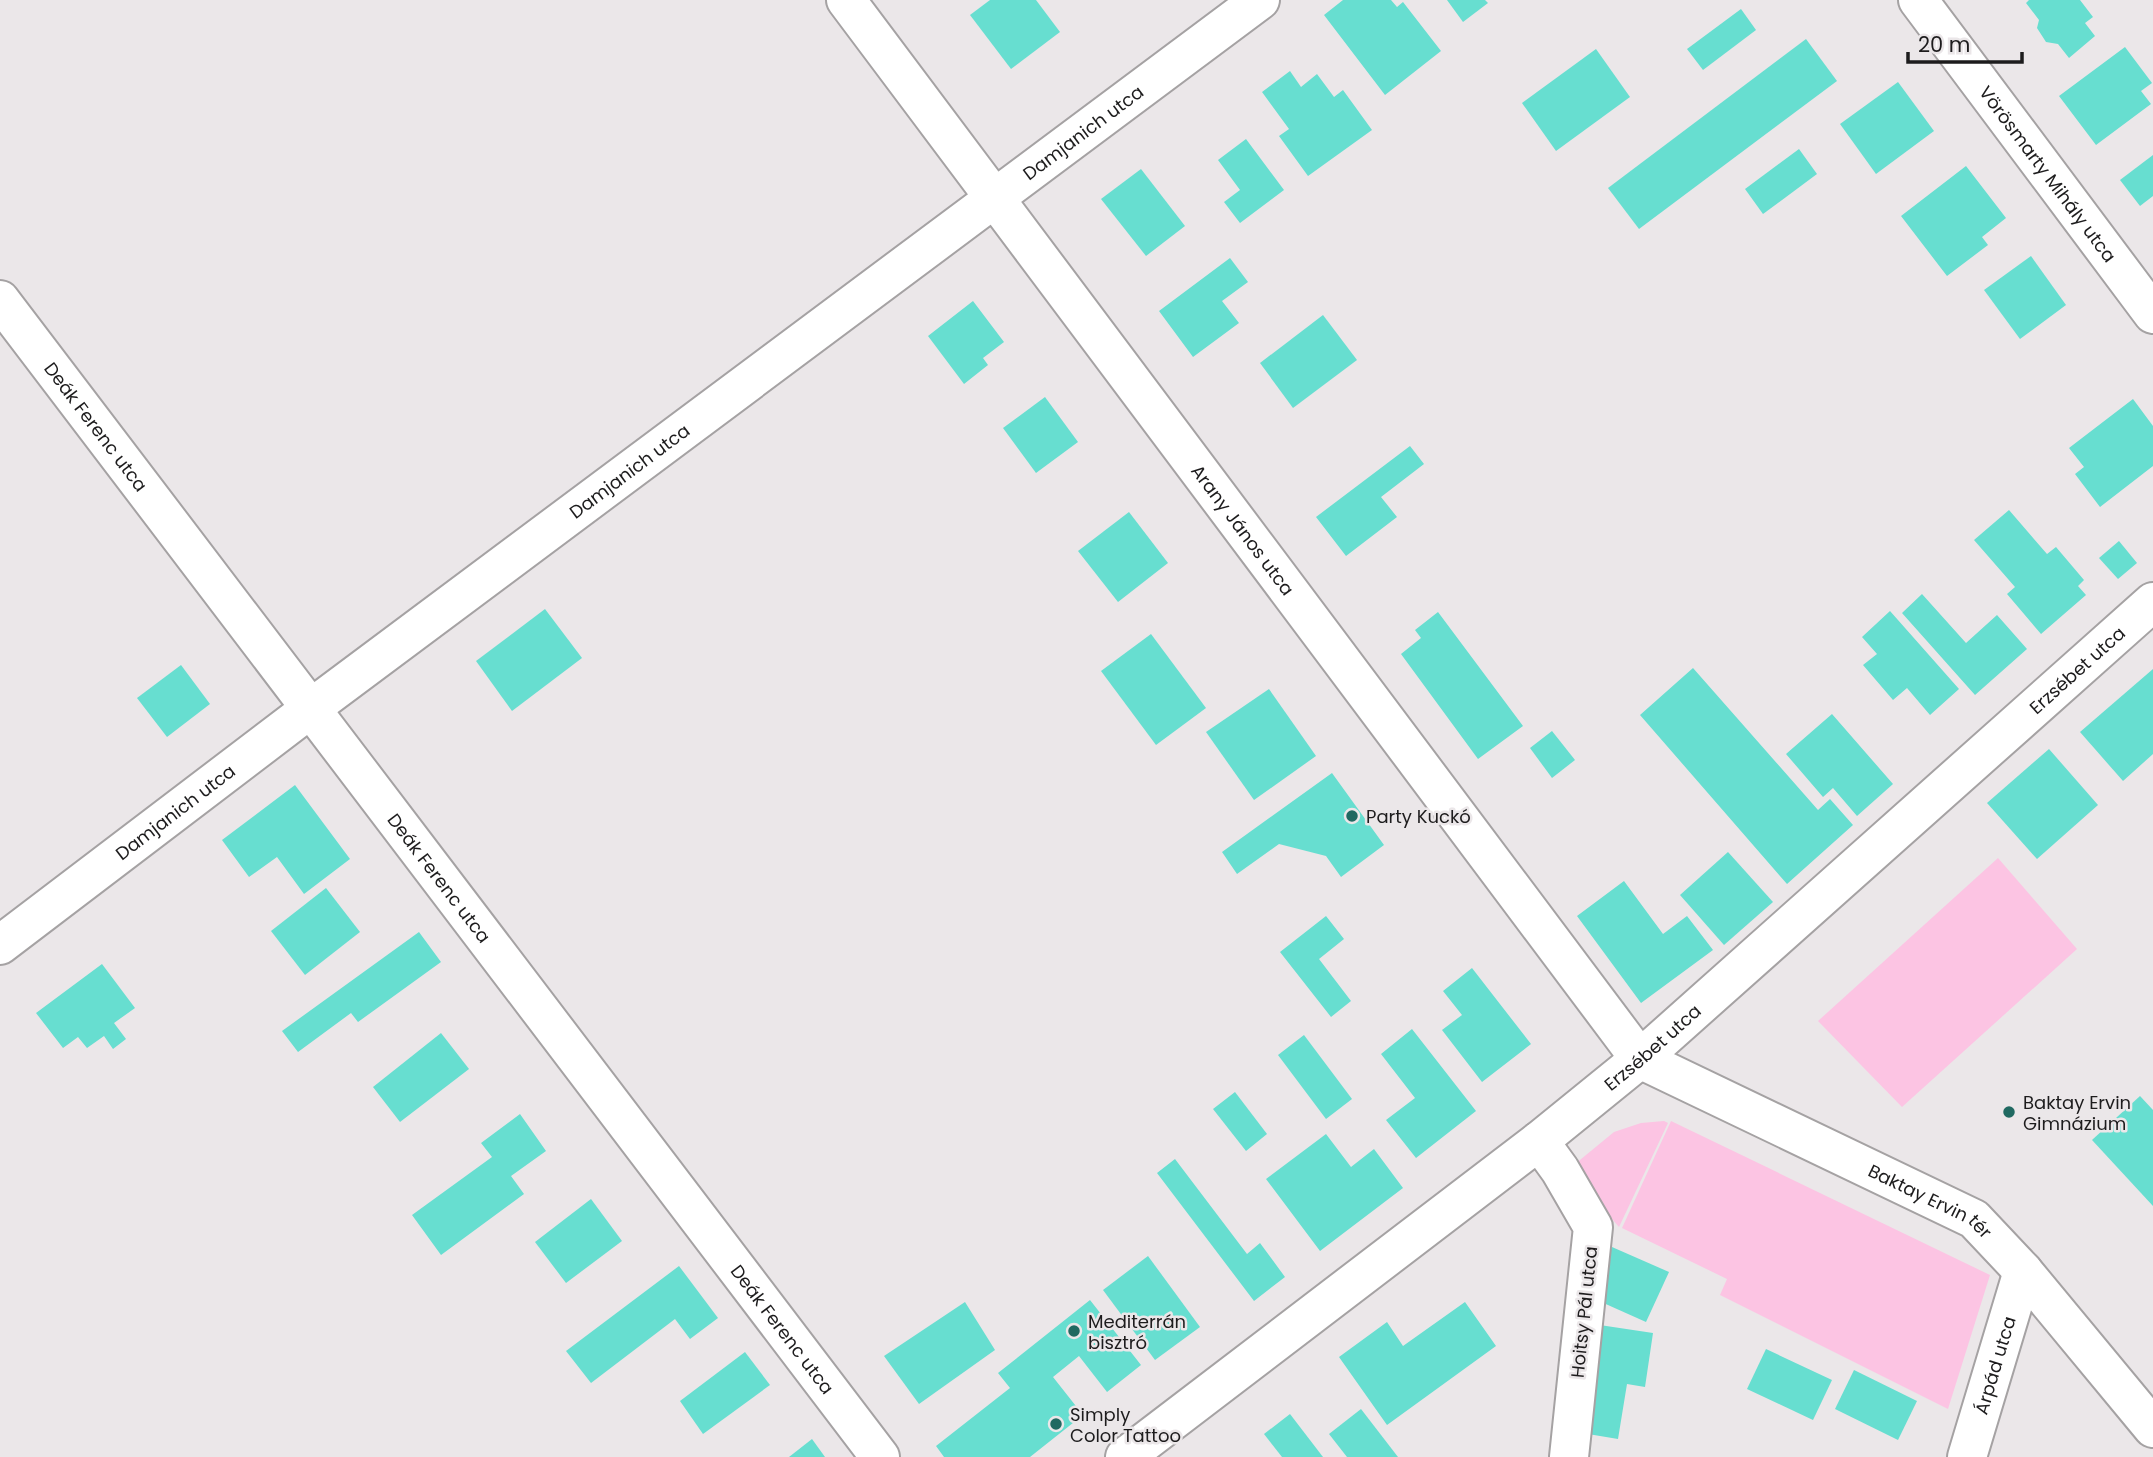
<svg xmlns="http://www.w3.org/2000/svg" width="2153" height="1457" font-family="Poppins,sans-serif">
<style>
.green{fill:#fcc4e3}
.building{fill:#67ded0}
.lines{fill:none;stroke-linecap:round;stroke-linejoin:round}
.minor-casing{stroke:#a5a2a3;stroke-width:42}
.minor{stroke:#fff;stroke-width:38}
.poi-dot{fill:#206961;stroke:#ebe7e9;stroke-width:2.5}
.labels{text-anchor:middle;dominant-baseline:central;stroke-width:5;stroke-linejoin:round;paint-order:stroke}
.street-label{font-size:18px;fill:#1d1c1d;stroke:#ebe7e9}
.poi-label{font-size:18px;fill:#1d1c1d;stroke:#ebe7e9;text-anchor:start}
</style>
<rect width="100%" height="100%" fill="#ebe7e9"/>
<g class="green">
<path d="M1998,858l79,91 -175,158 -84,-86z"/>
<path d="M1664,1121l4,2 -49,104 -50,-58 45,-37 27,-9z"/>
<path d="M1671,1121l319,154 -42,134 -228,-114 7,-16 -105,-51z"/>
</g>
<g class="building">
<path d="M990,0h46l24,32 -49,37 -41,-54z"/>
<path d="M1343,0h48l6,7 6,-5 38,49 -56,44 -61,-80z"/>
<path d="M1447,0h38l3,3 -25,19z"/>
<path d="M2029,0h51l13,17 -8,6 10,13 -26,22 -11,-14 -12,-2 -9,-14 2,-8 -13,-17z"/>
<path d="M1741,9l15,21 -53,40 -16,-21z"/>
<path d="M1806,39l31,42 -198,148 -31,-41z"/>
<path d="M2125,47l27,36 -11,8 10,13 -55,41 -37,-49z"/>
<path d="M1596,49l34,48 -74,54 -34,-48z"/>
<path d="M1290,71l11,16 16,-13 17,23 9,-7 29,40 -64,46 -29,-40 10,-7 -27,-37z"/>
<path d="M1898,82l36,49 -58,43 -36,-50z"/>
<path d="M1246,139l38,51 -44,33 -16,-21 16,-12 -22,-30z"/>
<path d="M1799,149l18,25 -54,40 -18,-25z"/>
<path d="M2153,155v41l-13,10 -20,-26z"/>
<path d="M1966,166l40,52 -24,19 6,8 -41,31 -46,-60z"/>
<path d="M1141,169l44,57 -39,30 -45,-57z"/>
<path d="M2031,256l35,49 -46,34 -36,-49z"/>
<path d="M1230,258l18,24 -26,19 17,22 -46,34 -34,-46z"/>
<path d="M973,301l31,41 -21,16 5,7 -24,19 -36,-48z"/>
<path d="M1323,315l34,45 -64,48 -33,-45z"/>
<path d="M1045,397l33,45 -42,31 -33,-45z"/>
<path d="M2133,399l20,27v40l-53,41 -25,-33 9,-7 -15,-19z"/>
<path d="M1410,446l14,18 -43,33 16,20 -51,39 -30,-39z"/>
<path d="M2009,510l38,44 9,-7 28,33 -6,6 8,9 -45,39 -34,-40 8,-7 -41,-47z"/>
<path d="M1129,512l39,51 -50,39 -40,-51z"/>
<path d="M2119,541l18,22 -19,16 -19,-21z"/>
<path d="M1922,594l44,49 31,-28 30,34 -52,46 -73,-82z"/>
<path d="M545,609l37,49 -70,53 -36,-50z"/>
<path d="M1890,611l69,78 -29,26 -23,-27 -14,12 -30,-35 14,-11 -15,-17z"/>
<path d="M1438,612l85,114 -45,33 -77,-105 20,-16 -6,-8z"/>
<path d="M1151,634l55,74 -50,37 -55,-74z"/>
<path d="M181,665l29,39 -43,33 -30,-39z"/>
<path d="M1693,668l125,142 12,-11 23,26 -66,59 -147,-169z"/>
<path d="M2153,669v85l-30,27 -43,-49z"/>
<path d="M1269,689l47,67 -62,44 -48,-68z"/>
<path d="M1832,714l61,70 -36,32 -24,-28 -10,9 -37,-43z"/>
<path d="M1552,731l23,29 -23,18 -22,-30z"/>
<path d="M2049,749l49,56 -61,54 -50,-56z"/>
<path d="M1332,773l52,72 -43,32 -15,-21 -47,-12 -42,30 -15,-22z"/>
<path d="M295,785l55,74 -46,35 -27,-37 -28,20 -27,-37z"/>
<path d="M1728,852l45,50 -49,43 -44,-50z"/>
<path d="M1624,881l39,53 24,-18 26,34 -72,53 -64,-87z"/>
<path d="M326,888l34,44 -55,43 -34,-44z"/>
<path d="M1326,916l18,23 -25,20 32,42 -20,16 -51,-65z"/>
<path d="M419,932l22,30 -83,60 -7,-9 -53,39 -16,-21z"/>
<path d="M102,964l33,44 -21,15 12,16 -13,10 -9,-13 -17,12 -9,-11 -15,11 -27,-35z"/>
<path d="M1472,968l59,76 -49,38 -40,-52 20,-15 -19,-24z"/>
<path d="M1412,1029l64,82 -60,47 -30,-38 29,-22 -34,-44z"/>
<path d="M441,1033l28,36 -69,53 -27,-35z"/>
<path d="M1304,1035l48,64 -26,20 -48,-64z"/>
<path d="M1235,1092l32,42 -21,17 -33,-42z"/>
<path d="M2140,1096l13,14v96l-61,-66z"/>
<path d="M520,1114l26,37 -35,25 13,18 -83,61 -29,-40 80,-58 -11,-14z"/>
<path d="M1326,1134l25,33 23,-18 29,39 -83,63 -54,-72z"/>
<path d="M1175,1159l72,95 13,-11 25,34 -31,24 -97,-128z"/>
<path d="M591,1199l31,42 -56,42 -31,-41z"/>
<path d="M1612,1247l57,25 -23,50 -56,-25z"/>
<path d="M1148,1256l52,71 -45,33 -52,-70z"/>
<path d="M679,1266l39,52 -28,21 -15,-20 -84,64 -25,-32z"/>
<path d="M1090,1300l51,65 -34,27 -28,-36 -26,21 30,38 -53,42h-86l-8,-11 74,-58 -12,-15z"/>
<path d="M965,1302l30,48 -76,54 -35,-48z"/>
<path d="M1465,1302l31,44 -109,79 -48,-68 48,-35 16,24z"/>
<path d="M1593,1324l60,9 -8,54 -18,-3 -9,55 -42,-7z"/>
<path d="M1766,1349l66,31 -19,40 -66,-31z"/>
<path d="M745,1352l25,33 -67,49 -23,-33z"/>
<path d="M1854,1370l63,31 -19,39 -63,-31z"/>
<path d="M1361,1409l37,48h-51l-18,-23z"/>
<path d="M1290,1414l33,43h-41l-18,-23z"/>
<path d="M812,1439l13,18h-36z"/>
</g>
<g class="lines">
<defs>
<g id="minor">
<path id="s1" d="M846,0l794,1059 334,160 49,52 130,157"/>
<path id="s2" d="M1918,0l235,314"/>
<path id="s3" d="M0,300l880,1157"/>
<path id="s4" d="M0,945l310,-236 950,-709"/>
<path d="M1539,1141l21,29 33,57 -24,230"/>
<path id="s5" d="M1125,1457l414,-316 101,-82 513,-457"/>
<path id="s6" d="M1967,1457l56,-186"/>
</g>
</defs>
<use href="#minor" class="minor-casing"/>
<use href="#minor" class="minor"/>
</g>
<g class="poi-dot">
<circle cx="1352" cy="816" r="7"/>
<circle cx="2009" cy="1112" r="7"/>
<circle cx="1074" cy="1331" r="7"/>
<circle cx="1056" cy="1424" r="7"/>
</g>
<g class="labels">
<g class="street-label">
<text stroke="none"><textPath href="#s4" startOffset="1354">Damjanich utca</textPath></text>
<text stroke="none"><textPath href="#s2" startOffset="217">Vörösmarty Mihály utca</textPath></text>
<text stroke="none"><textPath href="#s3" startOffset="159">Deák Ferenc utca</textPath></text>
<text stroke="none"><textPath href="#s4" startOffset="788">Damjanich utca</textPath></text>
<text stroke="none"><textPath href="#s1" startOffset="662">Arany János utca</textPath></text>
<text stroke="none"><textPath href="#s5" startOffset="1236">Erzsébet utca</textPath></text>
<text stroke="none"><textPath href="#s4" startOffset="220">Damjanich utca</textPath></text>
<text stroke="none"><textPath href="#s3" startOffset="726">Deák Ferenc utca</textPath></text>
<text stroke="none"><textPath href="#s5" startOffset="668">Erzsébet utca</textPath></text>
<text stroke="none"><textPath href="#s1" startOffset="1647">Baktay Ervin tér</textPath></text>
<text transform="translate(1584 1312) rotate(-84)">Hoitsy Pál utca</text>
<text stroke="none"><textPath href="#s3" startOffset="1293">Deák Ferenc utca</textPath></text>
<text stroke="none"><textPath href="#s6" startOffset="96">Árpád utca</textPath></text>
</g>
<g class="poi-label">
<text x="1366" y="816">Party Kuckó</text>
<text x="2023" y="1102">Baktay Ervin<tspan x="2023" dy="21">Gimnázium</tspan></text>
<text x="1088" y="1321">Mediterrán<tspan x="1088" dy="21">bisztró</tspan></text>
<text x="1070" y="1414">Simply<tspan x="1070" dy="21">Color Tattoo</tspan></text>
</g>
</g>
<path d="M1908 52v10h114v-10" fill="none" stroke="#1d1c1d" stroke-width="3.5"/>
<text x="1918" y="52" font-size="21" fill="#1d1c1d" stroke="#ebe7e9" stroke-width="5" paint-order="stroke">20 m</text>
</svg>
